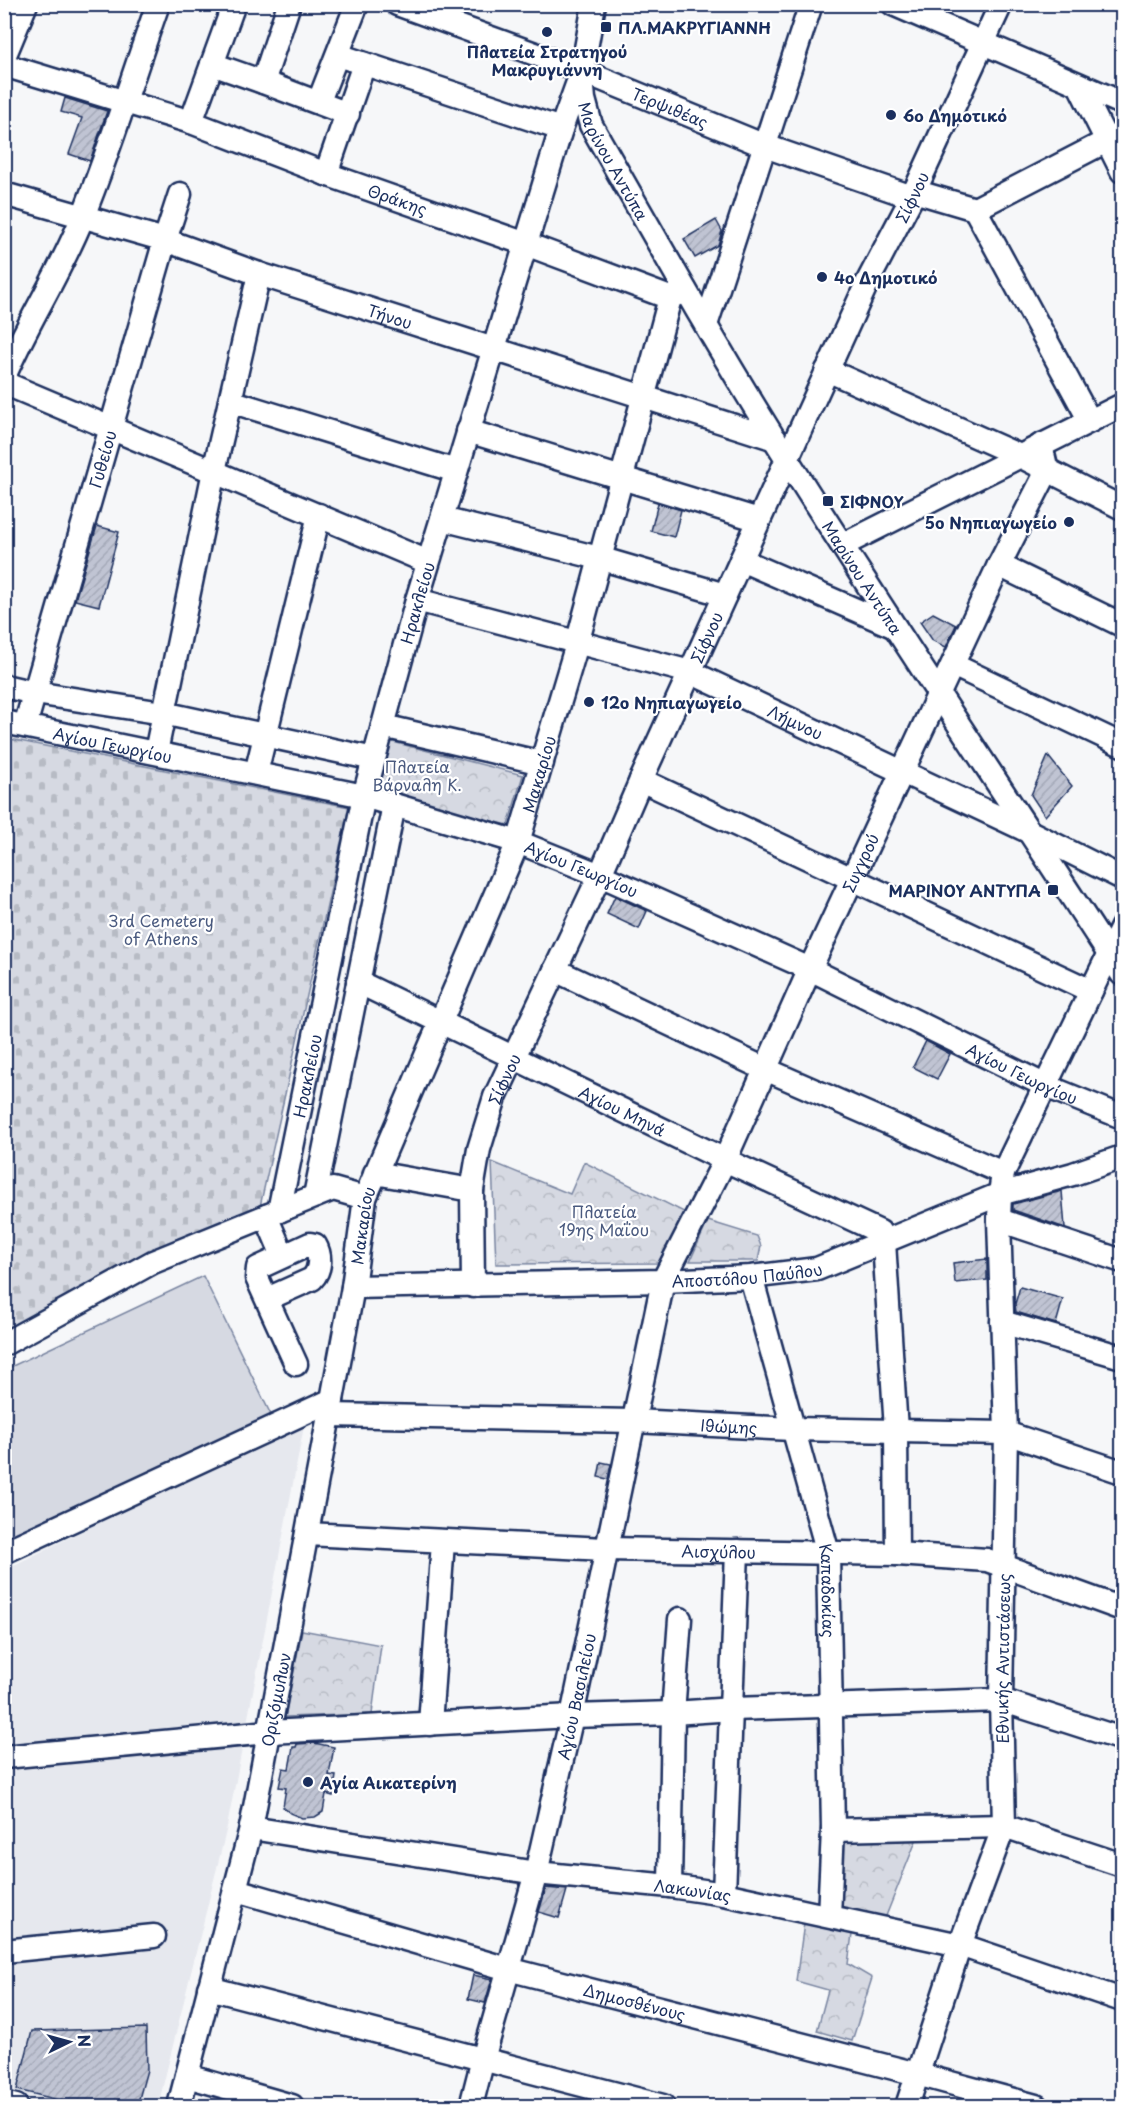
<svg xmlns="http://www.w3.org/2000/svg" width="1127" height="2111" font-family="'Playpen Sans',sans-serif">
<style>
.built{fill:#e6e8ee}
.grass{fill:#d6d9e2;stroke:#7884a0;stroke-width:1.5}
.forest{fill:url(#forest-crowns);stroke:#7884a0;stroke-width:1.5}
.cemetery{fill:url(#cemetery-stones);stroke:#7884a0;stroke-width:1.5}
.building{fill:url(#building-hatch);stroke:#1b2f5e;stroke-width:1.5}
.lines{fill:none;stroke-linecap:round;stroke-linejoin:round}
.minor-casing{stroke:#1b2f5e;stroke-width:27}
.minor{stroke:#fff;stroke-width:22}
.poi-dot{fill:#1b2f5e;stroke:#fff;stroke-width:2}
.labels{text-anchor:middle;dominant-baseline:central;stroke-width:4.5;stroke-linejoin:round;paint-order:stroke}
.poi-label{font-size:16px;font-weight:bold;fill:#1b2f5e;stroke:#fff;text-anchor:start}
.street-label{font-size:16px;fill:#1b2f5e;stroke:#fff}
.park-label{font-size:16px;fill:#4a5a7f;stroke:#fff}
</style>
<defs>
<pattern id="forest-crowns" width="20" height="18" patternUnits="userSpaceOnUse" patternTransform="scale(1.5)"><rect width="20" height="18" fill="#d6d9e2"/><path d="M2 6a3 3 0 1 1 6 0M12 15a3 3 0 1 1 6 0" fill="none" stroke="#b7bbc4"/></pattern>
<pattern id="cemetery-stones" width="16" height="16" patternUnits="userSpaceOnUse" patternTransform="scale(1.5)"><rect width="16" height="16" fill="#d6d9e2"/><path d="M2 7V4a2 2 0 0 1 4 0v3zM10 15v-3a2 2 0 0 1 4 0v3z" fill="#b7bbc4"/></pattern>
<pattern id="building-hatch" width="6" height="6" patternUnits="userSpaceOnUse" patternTransform="scale(1.5)"><rect width="6" height="6" fill="#c0c4d3"/><path d="M-1 1l2-2M0 6l6-6M5 7l2-2" fill="none" stroke="#a4a9b8"/></pattern>
</defs>
<rect width="100%" height="100%" fill="#f6f7f9"/>
<filter id="ink" filterUnits="userSpaceOnUse"><feTurbulence type="fractalNoise" baseFrequency=".0167" numOctaves="2"/><feDisplacementMap in="SourceGraphic" scale="12" xChannelSelector="R" yChannelSelector="G"/><feConvolveMatrix kernelMatrix="1 2 1 2 8 2 1 2 1" color-interpolation-filters="sRGB"/></filter>
<g filter="url(#ink)">
<path class="built" d="M305,1421l-78,406 -69,279h-153l-1,-543 4,5z"/>
<path class="grass" d="M203,1276l71,145 -270,124v-175z"/>
<g class="forest">
<path d="M389,741l134,34 -15,50 -134,-34z"/>
<path d="M492,1162l78,32 14,-32 106,53 -24,48 -170,1z"/>
<path d="M708,1221l49,15 4,10 -3,15h-68z"/>
<path d="M302,1630l79,15 -9,69 -87,3z"/>
<path d="M918,1836l-34,85 -48,-11 5,-68z"/>
<path d="M805,1916l48,11 -5,37 24,14 -20,63 -35,-10 11,-41 -32,-9z"/>
</g>
<path class="cemetery" d="M5,738l344,69 -90,404 -254,124z"/>
<g class="building">
<path d="M65,98l42,13 -17,50 -21,-7 13,-36 -21,-6z"/>
<path d="M716,220l6,11 -4,14 -23,13 -11,-19z"/>
<path d="M658,503l23,7 -7,27 -23,-6z"/>
<path d="M97,526l22,6 -20,74 -24,-6z"/>
<path d="M933,613l23,12 -10,22 -13,-6 -13,-19z"/>
<path d="M1048,756l24,30 -27,30 -14,-21z"/>
<path d="M615,896l32,15 -8,18 -32,-15z"/>
<path d="M926,1041l24,13 -13,25 -24,-12z"/>
<path d="M1062,1191l3,37 -52,-18v-6z"/>
<path d="M987,1259v21l-32,3 -2,-20z"/>
<path d="M1020,1287l43,12 -7,25 -40,-12 -1,-8z"/>
<path d="M601,1462l10,2 -3,15 -10,-2z"/>
<path d="M314,1743l20,4 -5,28 7,1 -3,20 -7,-2 -3,18 -8,5 -13,1 -12,-5 -7,-6 3,-19 -7,-1 4,-19 6,1 4,-22h3l1,-3z"/>
<path d="M546,1888l21,2 -8,28 -20,-6z"/>
<path d="M473,1975l19,4 -7,24 -17,-4z"/>
<path d="M146,2028l1,42 -10,36h-53l-67,-16 15,-59z"/>
</g>
<g class="lines">
<defs>
<g id="minor">
<path id="s1" d="M397,4l185,67 183,75 147,51"/>
<path d="M893,4l229,99"/>
<path d="M338,55l223,74"/>
<path d="M4,57l22,-53"/>
<path d="M212,64l51,18 26,-78"/>
<path id="s2" d="M4,65l187,57 135,52 200,70 144,54"/>
<path id="s3" d="M582,78l2,21 7,26c64,112 127,225 196,334 109,173 224,343 335,515"/>
<path d="M263,82l85,32"/>
<path d="M1079,85l43,86"/>
<path d="M319,101l38,-97"/>
<path d="M191,122l43,-118"/>
<path d="M326,174l38,-110"/>
<path d="M914,191l61,18"/>
<path id="s4" d="M4,194l161,46 94,34 516,165"/>
<path d="M975,209l115,212"/>
<path d="M975,209l147,-76"/>
<path d="M706,325l105,-321"/>
<path d="M827,370l193,86 102,52"/>
<path d="M4,377c23,-55 57,-105 79,-161 28,-69 50,-141 75,-212"/>
<path d="M4,383l424,179"/>
<path d="M230,401l226,70"/>
<path d="M468,431l291,89"/>
<path d="M442,519l157,39 126,37"/>
<path d="M843,545l279,-140"/>
<path d="M741,560l154,67"/>
<path d="M999,565l123,60"/>
<path id="s5" d="M417,600l273,72 340,160 92,46"/>
<path d="M953,665l169,80"/>
<path d="M4,686l31,7 128,20 211,46"/>
<path id="s6" d="M4,722l360,74 154,46 82,33 210,94 236,117 76,31"/>
<path id="s7" d="M25,726l140,-486 15,-46"/>
<path d="M383,726l159,37"/>
<path d="M156,752l58,-281 45,-197"/>
<path d="M256,773l63,-258"/>
<path d="M641,780l450,211"/>
<path d="M555,970l210,99 238,104"/>
<path id="s8" d="M358,982l367,178 155,72 4,10 12,188 1,124"/>
<path d="M375,1173l97,17"/>
<path d="M315,1196l79,-391"/>
<path id="s9" d="M279,1211l85,-415 53,-196 144,-471 21,-58 12,-67"/>
<path d="M266,1216l17,40"/>
<path d="M999,1220l123,41"/>
<path id="s10" d="M751,1277l77,276 5,277 -4,86"/>
<path id="s11" d="M473,1286l-1,-96 7,-41 16,-52 105,-222 41,-95 227,-499 44,-84 89,-193"/>
<path id="s12" d="M353,1287l310,-6 88,-4 66,-8 183,-75 73,-20 49,-17"/>
<path d="M267,1299l45,-20c9,-9 9,-24 3,-34l-5,-1 -52,24 -1,10 39,86"/>
<path d="M1002,1322l120,35"/>
<path d="M4,1344l149,-82 180,-73 32,9"/>
<path id="s13" d="M329,1415l305,6 158,8 214,4 116,39"/>
<path id="s14" d="M307,1534l298,15 292,5 90,6 135,49"/>
<path d="M4,1552l328,-152"/>
<path d="M430,1724l13,-182"/>
<path d="M4,1757l265,-25 303,-16 101,-3 60,-4 268,-9 121,39"/>
<path id="s15" d="M251,1828l285,45 134,13 54,8 236,51 162,55"/>
<path d="M833,1830l171,-4 118,39"/>
<path d="M670,1886l3,-173 7,-94"/>
<path id="s16" d="M236,1890l272,79 409,105 119,32"/>
<path d="M724,1894l13,-343"/>
<path d="M4,1951l150,-15"/>
<path d="M209,1988l454,118"/>
<path d="M187,2076l105,30"/>
<path d="M4,2103l12,3"/>
<path id="s17" d="M179,2106l72,-278 81,-428 21,-113 12,-89 153,-356 59,-198 93,-346 15,-8"/>
<path id="s18" d="M471,2106l12,-47 53,-186 36,-157 91,-435 62,-121 85,-191 189,-404 48,-94 -6,-26"/>
<path id="s19" d="M907,2106l53,-161 44,-119 -3,-126 5,-267 -7,-213 1,-26 3,-21 119,-246"/>
</g>
</defs>
<use href="#minor" class="minor-casing"/>
<use href="#minor" class="minor"/>
</g>
</g>
<g class="poi-dot">
<rect x="600" y="21" width="12" height="12" rx="3"/>
<circle cx="547" cy="32" r="6"/>
<circle cx="891" cy="115" r="6"/>
<circle cx="822" cy="277" r="6"/>
<rect x="822" y="495" width="12" height="12" rx="3"/>
<circle cx="1069" cy="522" r="6"/>
<circle cx="589" cy="702" r="6"/>
<rect x="1047" y="884" width="12" height="12" rx="3"/>
<circle cx="308" cy="1782" r="6"/>
</g>
<g class="labels">
<g class="poi-label">
<text x="618" y="27">ΠΛ.ΜΑΚΡΥΓΙΑΝΝΗ</text>
<text x="547" y="51" text-anchor="middle">Πλατεία Στρατηγού<tspan x="547" dy="18">Μακρυγιάννη</tspan></text>
<text x="903" y="115">6ο Δημοτικό</text>
<text x="834" y="277">4ο Δημοτικό</text>
<text x="840" y="501">ΣΙΦΝΟΥ</text>
<text x="1057" y="522" text-anchor="end">5ο Νηπιαγωγείο</text>
<text x="601" y="702">12ο Νηπιαγωγείο</text>
<text x="1041" y="890" text-anchor="end">ΜΑΡΙΝΟΥ ΑΝΤΥΠΑ</text>
<text x="320" y="1782">Αγία Αικατερίνη</text>
</g>
<g class="street-label">
<text stroke="none"><textPath href="#s1" startOffset="292">Τερψιθέας</textPath></text>
<text stroke="none"><textPath href="#s3" startOffset="90">Μαρίνου Αντύπα</textPath></text>
<text stroke="none"><textPath href="#s11" startOffset="1184">Σίφνου</textPath></text>
<text stroke="none"><textPath href="#s2" startOffset="416">Θράκης</textPath></text>
<text stroke="none"><textPath href="#s4" startOffset="405">Τήνου</textPath></text>
<text stroke="none"><textPath href="#s7" startOffset="278">Γυθείου</textPath></text>
<text stroke="none"><textPath href="#s3" startOffset="576">Μαρίνου Αντύπα</textPath></text>
<text stroke="none"><textPath href="#s9" startOffset="624">Ηρακλείου</textPath></text>
<text stroke="none"><textPath href="#s11" startOffset="698">Σίφνου</textPath></text>
<text stroke="none"><textPath href="#s5" startOffset="399">Λήμνου</textPath></text>
<text stroke="none"><textPath href="#s6" startOffset="111">Αγίου Γεωργίου</textPath></text>
<text stroke="none"><textPath href="#s17" startOffset="1386">Μακαρίου</textPath></text>
<text stroke="none"><textPath href="#s18" startOffset="1310">Συγγρού</textPath></text>
<text stroke="none"><textPath href="#s6" startOffset="597">Αγίου Γεωργίου</textPath></text>
<text stroke="none"><textPath href="#s6" startOffset="1083">Αγίου Γεωργίου</textPath></text>
<text stroke="none"><textPath href="#s9" startOffset="138">Ηρακλείου</textPath></text>
<text stroke="none"><textPath href="#s11" startOffset="212">Σίφνου</textPath></text>
<text stroke="none"><textPath href="#s8" startOffset="294">Αγίου Μηνά</textPath></text>
<text stroke="none"><textPath href="#s17" startOffset="900">Μακαρίου</textPath></text>
<text stroke="none"><textPath href="#s12" startOffset="394">Αποστόλου Παύλου</textPath></text>
<text stroke="none"><textPath href="#s13" startOffset="400">Ιθώμης</textPath></text>
<text stroke="none"><textPath href="#s14" startOffset="412">Αισχύλου</textPath></text>
<text stroke="none"><textPath href="#s10" startOffset="324">Καπαδοκίας</textPath></text>
<text stroke="none"><textPath href="#s19" startOffset="464">Εθνικής Αντιστάσεως</textPath></text>
<text stroke="none"><textPath href="#s18" startOffset="423">Αγίου Βασιλείου</textPath></text>
<text stroke="none"><textPath href="#s17" startOffset="418">Οριζόμυλων</textPath></text>
<text stroke="none"><textPath href="#s15" startOffset="446">Λακωνίας</textPath></text>
<text stroke="none"><textPath href="#s16" startOffset="414">Δημοσθένους</textPath></text>
</g>
<g class="park-label">
<text x="417" y="766">Πλατεία<tspan x="417" dy="18">Βάρναλη Κ.</tspan></text>
<text x="161" y="920">3rd Cemetery<tspan x="161" dy="18">of Athens</tspan></text>
<text x="604" y="1211">Πλατεία<tspan x="604" dy="18">19ης Μαΐου</tspan></text>
</g>
</g>
<rect width="1127" height="2111" fill="none" stroke="#fff" stroke-width="24"/>
<rect x="12" y="12" width="1103" height="2087" fill="none" stroke="#1b2f5e" stroke-width="2" filter="url(#ink)"/>
<g transform="translate(69 2042) rotate(85)" stroke="#ffffff" stroke-width="4.5" paint-order="stroke">
<path d="M0-4.5L10 22L0 15L-10 22Z" fill="#1b2f5e"/>
<text y="-9" font-size="16" font-weight="bold" text-anchor="middle" fill="#1b2f5e">N</text>
</g>
</svg>
